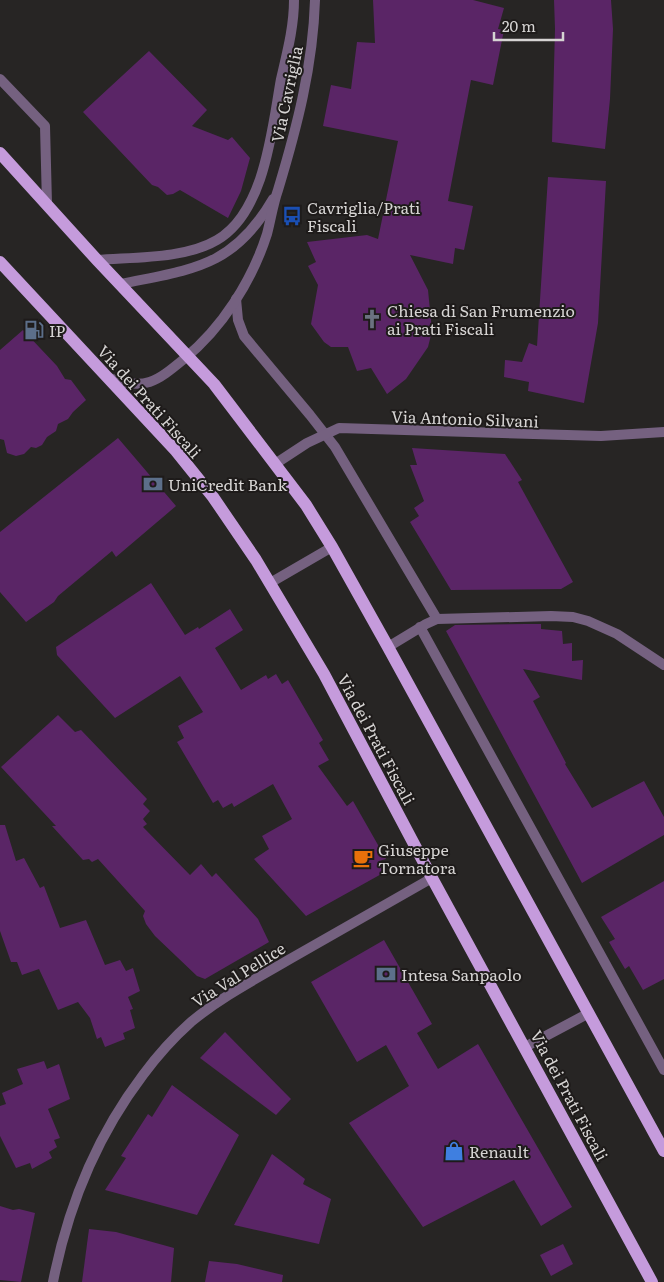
<svg xmlns="http://www.w3.org/2000/svg" width="664" height="1282" font-family="Literata,serif">
<style>
.building{fill:#5a2566}
.lines{fill:none;stroke-linecap:round;stroke-linejoin:round}
.service{stroke:#756180;stroke-width:10}
.minor{stroke:#756180;stroke-width:10}
.tertiary{stroke:#756180;stroke-width:10}
.primary{stroke:#c59bdc;stroke-width:12}
.labels{text-anchor:middle;dominant-baseline:central;stroke-width:4;stroke-linejoin:round;paint-order:stroke}
.street-label{font-size:16px;fill:#d6d4d3;stroke:#1e1b1a}
.poi-label{font-size:16px;fill:#d6d4d3;stroke:#1e1b1a;text-anchor:start}
</style>
<rect width="100%" height="100%" fill="#272524"/>
<g class="building">
<path d="M373,0h100l31,8 -6,21 6,1 -11,55 -22,-5 -23,121 25,5 -9,44 -9,-2 -2,16 -43,-9 18,35 4,41 -4,16 -22,32 -19,15 -16,-26 -14,3 -9,-24h-17l-7,-5 -13,-18 7,-39 -10,-19 8,-4 -9,-20 60,-7 11,4 20,-98 -75,-15 8,-41 20,4 6,-47 18,1z"/>
<path d="M554,0h57l2,29 -3,70 -5,50 -53,-7 3,-113z"/>
<path d="M149,51l58,59 -15,16 36,14 4,-3 18,21 -9,33 -13,27 -48,-28 -7,4 -6,1 -9,-8 -6,-2 -69,-73z"/>
<path d="M548,177l58,4 -8,142 -14,80 -56,-12 1,-9 -25,-5 1,-17 17,2 7,-19 8,3z"/>
<path d="M23,330l34,36 8,13 6,1 15,20 -13,12 -5,7 -10,5 -2,7 -9,6 -5,8 -6,3 -5,-1 -7,7 -8,2 -9,-3 -3,-13 -4,-1v-89z"/>
<path d="M118,438l58,68 -60,51 -4,-6 -54,45 -4,6 -28,20 -26,-30v-60z"/>
<path d="M412,448l93,6 17,26 -4,2 55,100 -12,7 -110,1 -41,-68 9,-6 -5,-8 10,-7 -14,-36h7z"/>
<path d="M151,583l34,52 13,-8 1,2 31,-20 13,21 -28,18 26,42 25,-15 2,4 8,-5 6,10 6,-4 35,60 -4,3 10,17 -11,6 29,40 6,-5 33,58 -7,2 6,11 -79,44 -52,-57 15,-10 -7,-13 30,-17 -19,-35 -39,23 -2,-4 -9,5 -5,-8 -5,3 -36,-61 7,-4 -6,-12 25,-14 -23,-36 -65,42 -58,-63 -1,-8z"/>
<path d="M526,624h15v5l21,2 1,13 9,-1v18l11,-1 -1,20 -59,-11 17,28 -7,4 33,62 -1,1 27,44 52,-27 20,36v18l-82,48 -136,-252 9,-6z"/>
<path d="M58,715l17,17 6,-2 66,69 -4,5 7,7 -7,8 4,5 -4,3 47,48 11,-11 11,13 4,-4 42,46 11,23 -64,37 -8,-3 -42,-40 -9,-12 -3,-8 2,-5 -47,-52 -6,3 -3,-3 -6,1 -31,-34h4l-55,-59z"/>
<path d="M0,825h5l11,36 8,-3 16,30 4,-2 16,42 26,-8 19,45 15,-5 6,11 7,-3 7,23 -12,6 5,12 -3,1 5,18 -12,5 2,6 -20,8 -4,-10 -4,2 -7,-21 -12,-16 -20,8 -19,-41 -17,6 -5,-13h-6l-11,-31z"/>
<path d="M664,881v98l-21,11 -14,-24 -4,3 -16,-27 6,-3 -14,-22z"/>
<path d="M384,940l48,84 -15,9 21,36 40,-25 94,163 -31,19 -27,-46 -91,47 -74,-104 60,-37 -23,-41 -29,17 -46,-80z"/>
<path d="M225,1032l66,67 -15,16 -76,-57z"/>
<path d="M44,1061l3,8 12,-5 11,35 -22,10 12,29 -6,2 3,7 -8,5 3,6 -20,11 -2,-6 -14,5 -16,-32v-30l6,-2 -4,-11 21,-9 -6,-15z"/>
<path d="M172,1085l67,50 -42,80 -92,-25 21,-32 -5,-2 27,-42 4,3z"/>
<path d="M272,1154l33,25 -2,5 28,15 -12,45 -85,-19z"/>
<path d="M0,1206l13,4 6,-1 16,4 -14,69 -21,-2z"/>
<path d="M89,1229l27,3 58,16 -3,34h-89z"/>
<path d="M563,1244l10,20 -22,12 -11,-21z"/>
<path d="M209,1261l28,3 46,11 -1,7h-77z"/>
</g>
<g class="lines">
<g class="service">
<path d="M0,79l45,47 2,78"/>
<path d="M97,260c37,-3 88,-1 120,-20 48,-28 55,-111 64,-161 6,-26 13,-52 13,-79"/>
<path d="M420,627l244,443"/>
</g>
<g class="minor">
<path d="M236,299l2,21 6,16 66,79 25,32 102,172"/>
<path d="M275,464l32,-21 32,-15 262,8 63,-4"/>
<path d="M270,583l62,-36"/>
<path d="M388,647l38,-23 11,-5 114,-3 22,1 15,4 29,13 47,31"/>
<path d="M525,1047l64,-34"/>
<path d="M53,1282c15,-76 43,-145 90,-207 14,-19 30,-37 48,-53 30,-25 65,-43 99,-63 47,-27 95,-54 142,-81"/>
</g>
<g class="tertiary">
<path d="M121,284c71,-15 112,-16 152,-85"/>
<path d="M109,378c36,13 47,4 75,-19 38,-31 68,-78 83,-125 4,-15 6,-30 11,-44 19,-63 35,-124 37,-190"/>
</g>
<g class="primary">
<path d="M0,153l97,107 117,124 92,121 26,42 56,100 276,504"/>
<path d="M0,262l176,189 37,46 43,63 68,114 108,204 220,404"/>
</g>
</g>
<defs>
<symbol id="bus-bare" viewBox="-9 -9 18 18"><path d="M-5-6H5V4H4V6H2V4H-2V6H-4V4H-5ZM-3.5-4V0h7V-4ZM-3.5 1.2v1.5H-2V1.2ZM2 1.2v1.5H3.5V1.2Z" fill="#1a4fb4" stroke="#1e1b1a" stroke-width="2.5" paint-order="stroke"/></symbol>
<symbol id="church-bare" viewBox="-9 -9 18 18"><path d="M-1.2-6h2.4v3.5h3.3v2.4h-3.3V6h-2.4V-.1h-3.3v-2.4h3.3Z" fill="#6b7280" stroke="#1e1b1a" stroke-width="2.5" paint-order="stroke"/></symbol>
<symbol id="fuel-bare" viewBox="-9 -9 18 18"><path d="M-5.5-6h7V0h2V4h1.3V-2.5L3-4.5l.8-.8L6-3V5H2.5V1h-1V6h-7ZM-4.2-4.7v3.2H.2V-4.7Z" fill="#5c6f8a" stroke="#1e1b1a" stroke-width="2.5" paint-order="stroke"/></symbol>
<symbol id="bank-bare" viewBox="-9 -9 18 18"><path d="M-6-4H6V4H-6ZM0-2.3a2.3 2.3 0 1 0 0 4.6a2.3 2.3 0 1 0 0-4.6Z" fill="#5c6f8a" stroke="#1e1b1a" stroke-width="2.5" paint-order="stroke"/></symbol>
<symbol id="cafe-bare" viewBox="-9 -9 18 18"><path d="M-5.5-4.5H6V0H3Q3 3.5 0 3.5H-2.5Q-5.5 3.5-5.5 0ZM3-3.2v2h1.7v-2ZM-6 4.5H4V6H-6Z" fill="#e8710a" stroke="#1e1b1a" stroke-width="2.5" paint-order="stroke"/></symbol>
<symbol id="shop-bare" viewBox="-9 -9 18 18"><path d="M-5-2.5h2.3a2.7 3.5 0 0 1 5.4 0H5L5.5 6h-11ZM-1.5-2.5h3a1.5 2.3 0 0 0-3 0Z" fill="#3f7fe0" stroke="#1e1b1a" stroke-width="2.5" paint-order="stroke"/></symbol>
</defs>
<g fill-rule="evenodd">
<use href="#bus-bare" x="278" y="202" width="28" height="28"/>
<use href="#church-bare" x="358" y="305" width="28" height="28"/>
<use href="#fuel-bare" x="20" y="316" width="28" height="28"/>
<use href="#bank-bare" x="139" y="470" width="28" height="28"/>
<use href="#cafe-bare" x="349" y="844" width="28" height="28"/>
<use href="#bank-bare" x="372" y="960" width="28" height="28"/>
<use href="#shop-bare" x="440" y="1137" width="28" height="28"/>
</g>
<g class="labels">
<g class="street-label">
<text transform="translate(286 94) rotate(-78)">Via Cavriglia</text>
<text transform="translate(150 401) rotate(48)">Via dei Prati Fiscali</text>
<text transform="translate(465 418) rotate(2)">Via Antonio Silvani</text>
<text transform="translate(377 739) rotate(62)">Via dei Prati Fiscali</text>
<text transform="translate(238 974) rotate(-32)">Via Val Pellice</text>
<text transform="translate(570 1095) rotate(62)">Via dei Prati Fiscali</text>
</g>
<g class="poi-label">
<text x="307" y="207">Cavriglia/Prati<tspan x="307" dy="18">Fiscali</tspan></text>
<text x="387" y="310">Chiesa di San Frumenzio<tspan x="387" dy="18">ai Prati Fiscali</tspan></text>
<text x="49" y="330">IP</text>
<text x="168" y="484">UniCredit Bank</text>
<text x="378" y="849">Giuseppe<tspan x="378" dy="18">Tornatora</tspan></text>
<text x="401" y="974">Intesa Sanpaolo</text>
<text x="469" y="1151">Renault</text>
</g>
</g>
<path d="M494 32v8h69v-8" fill="none" stroke="#d6d4d3" stroke-width="2.5"/>
<text x="502" y="32" font-size="15" fill="#d6d4d3" stroke="#1e1b1a" stroke-width="4" paint-order="stroke">20 m</text>
</svg>
